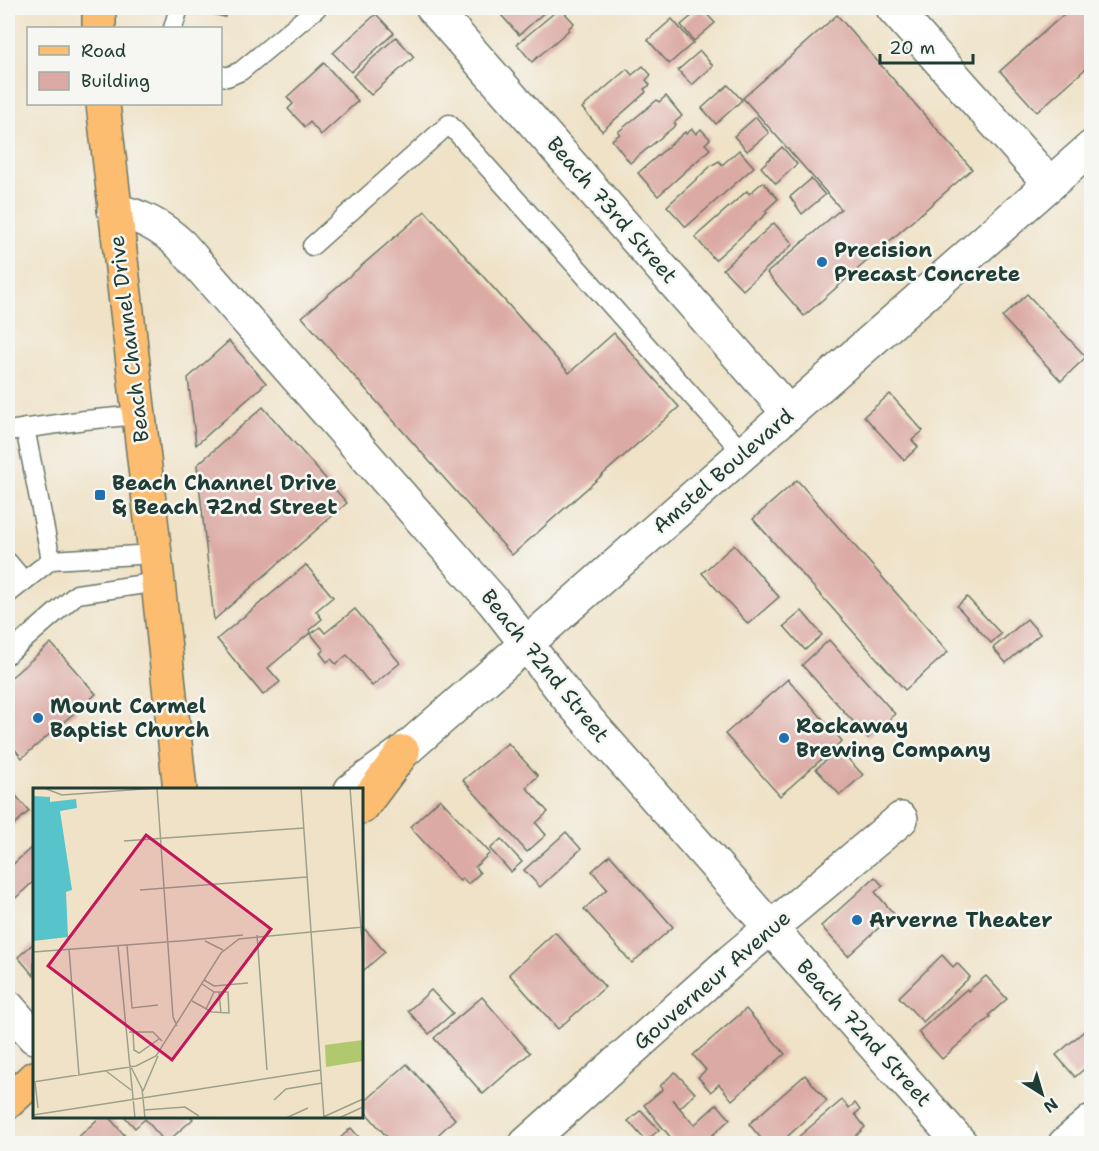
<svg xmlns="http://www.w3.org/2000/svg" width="1099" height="1151" font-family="'Shantell Sans',sans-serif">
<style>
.building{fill:#dcaaa4}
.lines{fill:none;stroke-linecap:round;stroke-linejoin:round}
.service-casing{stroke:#687767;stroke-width:21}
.minor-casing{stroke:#687767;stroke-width:36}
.primary-casing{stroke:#687767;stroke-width:36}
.service{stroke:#fff;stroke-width:18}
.minor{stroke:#fff;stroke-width:33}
.primary{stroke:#fcbd6f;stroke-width:33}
.poi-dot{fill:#1f6fb2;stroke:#f6f6f2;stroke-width:2}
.labels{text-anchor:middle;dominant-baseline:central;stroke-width:5;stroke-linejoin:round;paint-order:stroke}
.street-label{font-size:21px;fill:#1f3d34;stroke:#f6f6f2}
.poi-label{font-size:21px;font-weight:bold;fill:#1f3d34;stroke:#f6f6f2;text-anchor:start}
.inset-road{fill:none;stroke:#9ca08c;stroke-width:1.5}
.view{fill:#c2185b;fill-opacity:0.15;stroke:#c2185b;stroke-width:3}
.inset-edge{fill:none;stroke:#1f3d34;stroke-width:3}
</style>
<rect width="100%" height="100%" fill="#f6f6f2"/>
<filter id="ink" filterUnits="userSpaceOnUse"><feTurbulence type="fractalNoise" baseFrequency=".0167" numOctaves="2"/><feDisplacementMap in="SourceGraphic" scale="12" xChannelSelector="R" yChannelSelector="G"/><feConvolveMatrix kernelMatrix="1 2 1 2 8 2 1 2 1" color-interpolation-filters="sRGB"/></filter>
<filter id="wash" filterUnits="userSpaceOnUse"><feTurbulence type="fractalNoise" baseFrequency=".008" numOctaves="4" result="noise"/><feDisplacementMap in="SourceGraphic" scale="24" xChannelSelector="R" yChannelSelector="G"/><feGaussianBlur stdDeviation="1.35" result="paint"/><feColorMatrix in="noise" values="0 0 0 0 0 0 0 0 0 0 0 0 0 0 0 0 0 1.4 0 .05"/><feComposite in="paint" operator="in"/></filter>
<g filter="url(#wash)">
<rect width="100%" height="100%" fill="#efe2c7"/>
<g id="blocks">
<g class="building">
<path d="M190,8h38l-3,9z"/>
<path d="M495,8h54l-30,27z"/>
<path d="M560,8l14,15 -6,6 1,1 -37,32 -15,-18z"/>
<path d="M701,8l14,15 -21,18 -13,-16z"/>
<path d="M1071,8h21v55l-55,49 -37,-41z"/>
<path d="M376,14l18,19 -43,39 -18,-19z"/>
<path d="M837,15l135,154 -168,147 -37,-43 74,-64 -98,-111z"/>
<path d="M672,19l21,24 -24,21 -21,-24z"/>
<path d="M396,37l18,20 -43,38 -18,-19z"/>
<path d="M700,51l13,15 -21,19 -14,-15z"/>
<path d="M324,63l34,38 -37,34 -11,-13 -5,5 -17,-18 5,-5 -6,-7z"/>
<path d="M643,66l8,9 -5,5 4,5 -6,4 2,3 -44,39 -20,-23 45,-39 5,6z"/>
<path d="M728,85l14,15 -26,24 -14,-16z"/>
<path d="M666,96l16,20 -8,7 2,2 -46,38 -18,-23 8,-6 -2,-2 39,-32 2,2z"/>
<path d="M756,117l13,16 -22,18 -13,-15z"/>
<path d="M692,129l4,5 5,-5 9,10 -5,5 5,5 -52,47 -20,-23 47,-41 1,2z"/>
<path d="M782,147l15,17 -21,20 -15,-17z"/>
<path d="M739,150l15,17 -68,60 -19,-21 45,-41 7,-4 3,4z"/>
<path d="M811,179l14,16 -23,19 -12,-17z"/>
<path d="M763,182l15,17 -13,12 2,2 -52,47 -20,-23 52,-46 2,3z"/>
<path d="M425,211l144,162 45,-40 65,74 -167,148 -210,-238z"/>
<path d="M774,223l19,21 -50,46 -20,-21z"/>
<path d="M1027,294l59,63 -25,24 -59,-64z"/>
<path d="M229,341l37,42 -70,62 -8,-67z"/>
<path d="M890,394l33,37 -11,9 6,7 -14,13 -40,-44z"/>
<path d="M263,407l84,96 -133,117 -17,-155z"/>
<path d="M797,480l151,172 -43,38 -152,-171z"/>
<path d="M734,545l45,52 -31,27 -46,-51z"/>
<path d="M306,565l27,32 -17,14 6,8 -13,11 2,2 -43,36 12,14 -17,13 -46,-56z"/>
<path d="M967,597l34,37 -10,9 -34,-37z"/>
<path d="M355,609l45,54 -28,23 -25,-31 -11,9 -5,-5 -4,3 -7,-9 4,-3 -13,-16 9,-7 5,6z"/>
<path d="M802,611l20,24 -17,15 -21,-24z"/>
<path d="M1027,619l13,15 -34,29 -13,-15z"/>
<path d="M829,640l66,74 -27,24 -66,-73z"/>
<path d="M51,643l45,51 -74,64 -14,-17v-61z"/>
<path d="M788,679l54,62 -62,55 -55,-62z"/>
<path d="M508,743l30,33 -12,11 22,25 -12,11 10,12 -19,17 -64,-72z"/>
<path d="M839,749l24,26 -23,20 -24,-26z"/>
<path d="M11,790l18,21 -21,19v-36z"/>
<path d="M440,799l50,54 -15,14 5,6 -12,11 -6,-6 -2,3 -50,-54z"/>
<path d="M566,832l15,17 -41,38 -16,-17z"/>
<path d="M501,839l21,23 -11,10 -21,-23z"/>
<path d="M34,845v36l-26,24v-36z"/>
<path d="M610,855l63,72 -41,36 -48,-54 23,-20 -15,-18z"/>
<path d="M875,877l8,9 -8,6 19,22 -46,42 -27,-30z"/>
<path d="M362,926l23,26 -21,18 -2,-3z"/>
<path d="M555,932l50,55 -47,42 -49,-55z"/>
<path d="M34,943v33l-16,-19z"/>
<path d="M942,955l11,12 4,-4 13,14 -47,45 -24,-25z"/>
<path d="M986,976l21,23 -18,16 1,2 -48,42 -24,-27 49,-43 1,2z"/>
<path d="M431,990l22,23 -24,21 -21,-23z"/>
<path d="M482,997l48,56 -47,41 -49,-56z"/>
<path d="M746,1009l39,45 -53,46 -13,-16 -8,8 -13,-15 8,-7 -13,-15z"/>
<path d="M1083,1032l9,10v20l-17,15 -19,-22z"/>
<path d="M407,1064l48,55 -27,25h-35l-31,-36v-4z"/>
<path d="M675,1072l20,21 -15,15 -8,-9 22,26 23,-21 13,15 -27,25h-27l-32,-39 19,-16 -3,-3z"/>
<path d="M805,1075l22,26 -48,43h-17l2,-2 -15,-18z"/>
<path d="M842,1100l7,8 6,-5 5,7 -5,4 10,13 -17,17h-58z"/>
<path d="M641,1110l18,20 -13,11 -18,-20z"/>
<path d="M101,1116h7l24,28h-61z"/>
<path d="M124,1116h66l3,3 -27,24 -21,-24 -10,9z"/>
<path d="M351,1128l14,16h-31z"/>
</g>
</g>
</g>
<g filter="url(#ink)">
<use href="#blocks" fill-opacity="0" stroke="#687767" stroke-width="1.5"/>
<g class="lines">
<defs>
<g id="service">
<path d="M173,28l6,-20"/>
<path d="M220,75l7,2 14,-6 76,-63"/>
<path d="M312,246l137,-122 294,329"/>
<path d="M25,428l26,132"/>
<path d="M8,431l77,-11 54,-5"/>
<path d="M8,562l16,19"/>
<path d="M8,594l43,-34 104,-6"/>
<path d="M8,654l69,-60 81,-12"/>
</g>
<g id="minor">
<path d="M433,8l356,405"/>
<path d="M893,8l157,176"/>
<path d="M114,210c27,6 47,16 67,35l312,356 76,98 392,445"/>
<path d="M351,790l52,-38 689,-605"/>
<path d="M8,1007l26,30"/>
<path d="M526,1144l205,-183 170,-142"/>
<path d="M1065,1144l27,-23"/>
</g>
<g id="primary">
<path d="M99,28v-20"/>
<path d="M103,104l52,450 25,236"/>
<path d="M362,807l41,-55"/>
<path d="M8,1102l26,-24"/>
</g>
</defs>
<use href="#service" class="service-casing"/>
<use href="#minor" class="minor-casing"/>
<use href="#primary" class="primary-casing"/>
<use href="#service" class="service"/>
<use href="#minor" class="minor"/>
<use href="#primary" class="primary"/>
</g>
</g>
<g class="poi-dot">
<circle cx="822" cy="262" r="6"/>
<rect x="94" y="489" width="12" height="12" rx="3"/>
<circle cx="38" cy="718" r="6"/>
<circle cx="784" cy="738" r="6"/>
<circle cx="857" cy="920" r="6"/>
</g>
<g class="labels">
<g class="street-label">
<text transform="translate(612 210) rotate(49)">Beach 73rd Street</text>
<text transform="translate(129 339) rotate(-97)">Beach Channel Drive</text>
<text transform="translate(723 471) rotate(-41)">Amstel Boulevard</text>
<text transform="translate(545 666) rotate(51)">Beach 72nd Street</text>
<text transform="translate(712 980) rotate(-41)">Gouverneur Avenue</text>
<text transform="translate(864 1033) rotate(48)">Beach 72nd Street</text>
</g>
<g class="poi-label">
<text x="834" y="250">Precision<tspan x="834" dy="24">Precast Concrete</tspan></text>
<text x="112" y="483">Beach Channel Drive<tspan x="112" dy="24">&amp; Beach 72nd Street</tspan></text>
<text x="50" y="706">Mount Carmel<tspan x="50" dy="24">Baptist Church</tspan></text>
<text x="796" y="726">Rockaway<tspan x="796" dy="24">Brewing Company</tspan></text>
<text x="869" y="920">Arverne Theater</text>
</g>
</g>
<g transform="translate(33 788)">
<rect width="330" height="330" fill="#efe2c7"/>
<path d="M330,252v21l-37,6 -1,-22z" fill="#b0c96e"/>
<path d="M0,8l17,1v5l26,-3 1,9 -17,3 12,79 -6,2 2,45 -35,4z" fill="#57c4cc"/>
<path class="inset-road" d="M11,0l18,7 95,-7 16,229 4,9M268,0l23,330M317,0l13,167M91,53l180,-13M107,102l167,-13M224,147l10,135M158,152l52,-5M172,153l18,9M94,157l5,63 26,-3M85,158l17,172M36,161l10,126M0,164l160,-12M171,192l10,6 34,-3M186,204l2,21M159,213l20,11 17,1 -1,-21h-14l-12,-8M173,221l8,-17M96,244h24l9,9M100,244l1,18 5,3 20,-14M97,277l12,24 3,29M73,283l25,19M0,294l103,-16 20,-10 65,-103 18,-14 124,-12M2,294l3,26M110,303l15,-35M241,312l12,-11 36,-6M111,322l41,-3 14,9M0,327l288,-45M253,330l22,-10M288,330l42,-19M306,330l24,-11"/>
<path class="view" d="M113,47l125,94 -99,131 -124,-94z"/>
<rect width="330" height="330" class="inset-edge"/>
</g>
<rect width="1099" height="1151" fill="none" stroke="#f6f6f2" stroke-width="30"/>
<rect x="27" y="27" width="195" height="78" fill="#f6f6f2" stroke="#a0aca6" stroke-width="1.5"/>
<rect x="39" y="46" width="30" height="9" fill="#fcbd6f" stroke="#a0aca6" stroke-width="1.5"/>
<text x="81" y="57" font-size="18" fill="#1f3d34">Road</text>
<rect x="39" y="72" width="30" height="18" fill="#dcaaa4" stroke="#a0aca6" stroke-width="1.5"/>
<text x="81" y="87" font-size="18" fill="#1f3d34">Building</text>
<g transform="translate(1042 1094) rotate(143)" stroke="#f6f6f2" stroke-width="4.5" paint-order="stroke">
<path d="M0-4.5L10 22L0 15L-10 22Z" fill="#1f3d34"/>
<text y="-9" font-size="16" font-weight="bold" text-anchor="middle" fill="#1f3d34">N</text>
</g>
<path d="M880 54v9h93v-9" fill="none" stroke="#1f3d34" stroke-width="3"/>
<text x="889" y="54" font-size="18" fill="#1f3d34" stroke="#f6f6f2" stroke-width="4.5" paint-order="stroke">20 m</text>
</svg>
